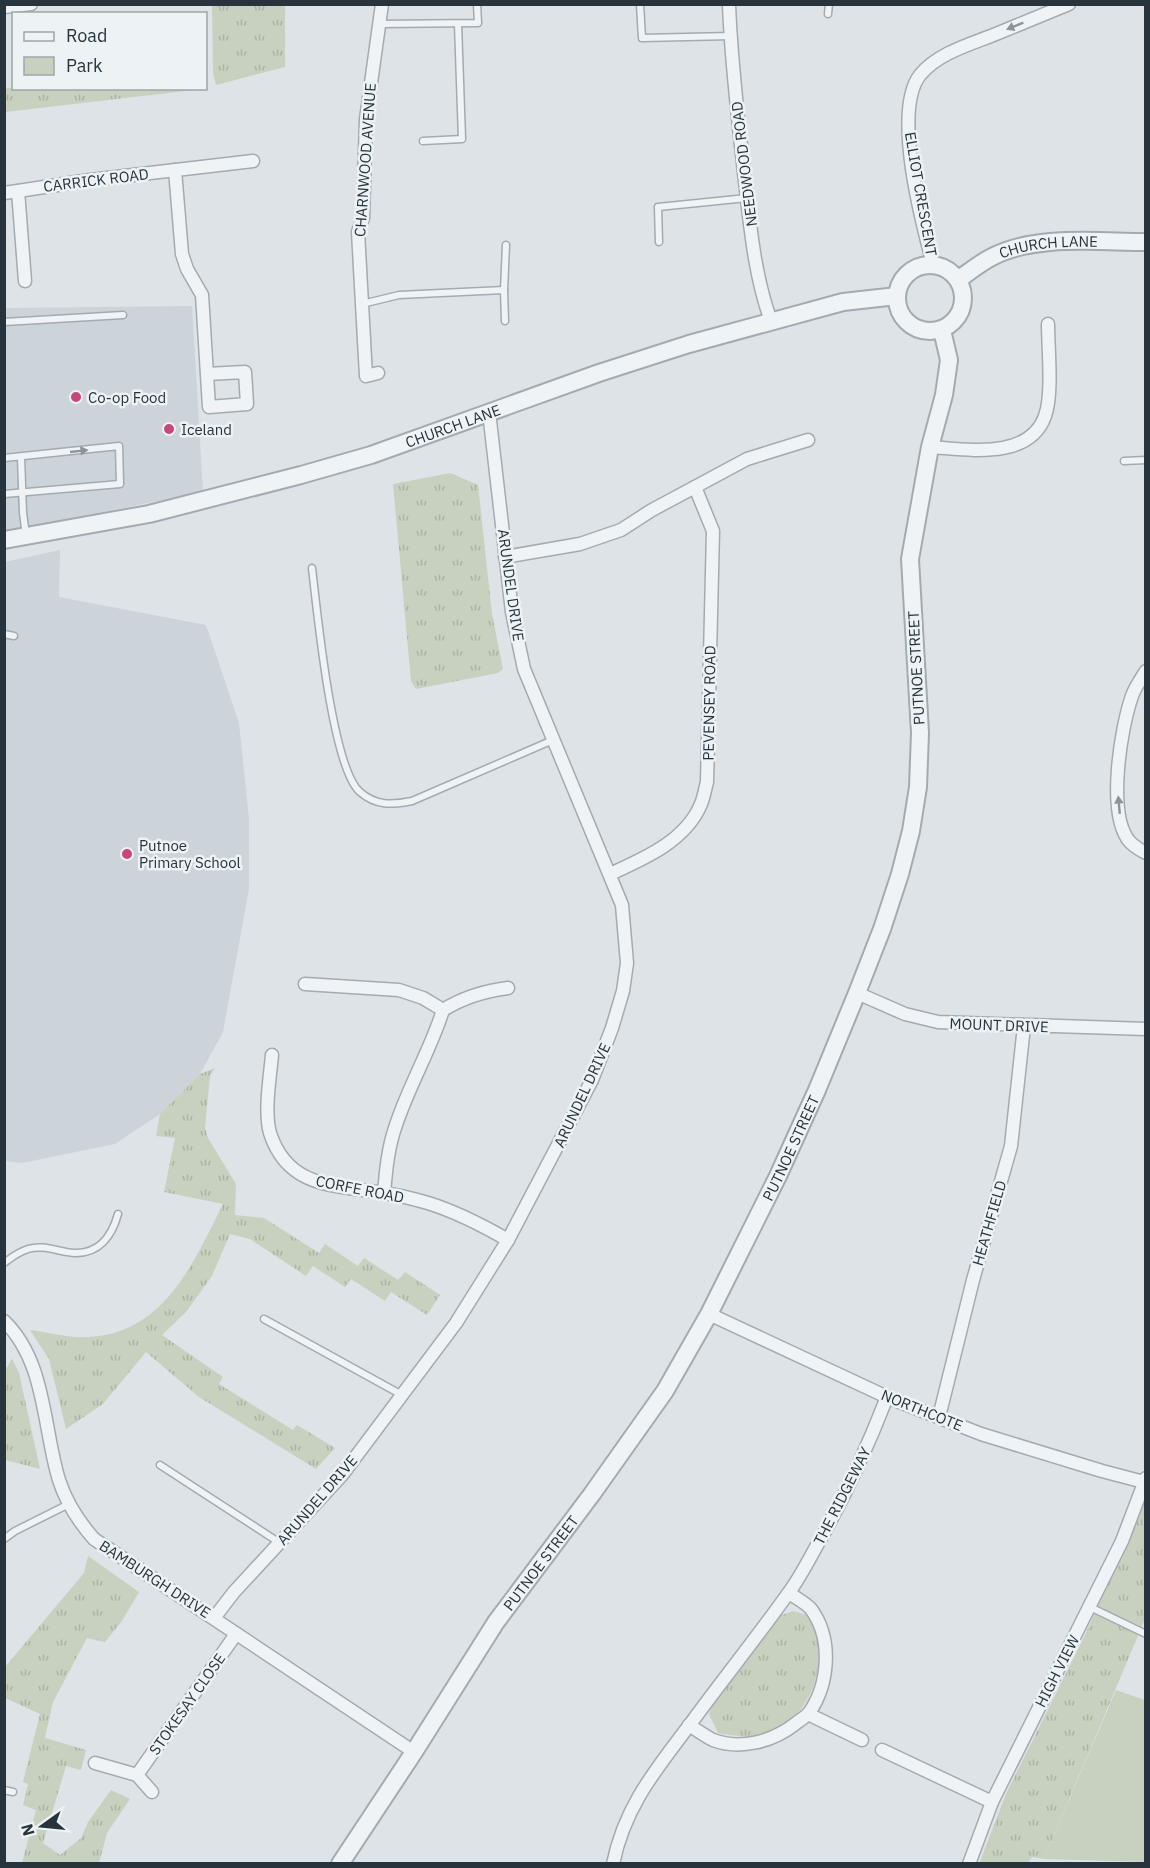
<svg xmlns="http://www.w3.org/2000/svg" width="1150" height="1868" font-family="'IBM Plex Sans',sans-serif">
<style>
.built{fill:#ccd3d9}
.grass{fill:url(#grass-tufts)}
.green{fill:#c8d0bf}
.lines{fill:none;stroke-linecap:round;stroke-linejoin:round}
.service-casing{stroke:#a3abb1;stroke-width:9}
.minor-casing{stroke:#a3abb1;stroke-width:15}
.tertiary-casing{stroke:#a3abb1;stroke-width:20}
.service{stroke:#f0f3f5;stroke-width:6}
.minor{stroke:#f0f3f5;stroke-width:12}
.tertiary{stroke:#f0f3f5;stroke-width:16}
.oneway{fill:#8c9499}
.poi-dot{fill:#c84679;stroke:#edf2f4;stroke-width:2}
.labels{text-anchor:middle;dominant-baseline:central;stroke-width:5;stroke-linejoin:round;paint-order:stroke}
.street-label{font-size:15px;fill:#27343d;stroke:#edf2f4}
.poi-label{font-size:15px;fill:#27343d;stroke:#edf2f4;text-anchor:start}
</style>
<defs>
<pattern id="grass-tufts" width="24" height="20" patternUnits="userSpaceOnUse" patternTransform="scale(1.5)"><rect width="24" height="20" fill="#c8d0bf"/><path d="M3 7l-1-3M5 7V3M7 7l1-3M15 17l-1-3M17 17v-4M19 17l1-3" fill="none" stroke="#acb3a5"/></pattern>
</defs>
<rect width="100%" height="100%" fill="#dee3e7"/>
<g class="built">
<path d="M192,306l11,186 -198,40 -1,-224z"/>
<path d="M60,550l-1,47 147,28 33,98 10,96v70l-26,143 -23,42 -40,40 -45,30 -93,19 -17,-2v-599z"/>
</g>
<g class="grass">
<path d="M212,5h73v62l-69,18 -3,-12z"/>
<path d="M5,88h8l184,1 -20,3 -172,20z"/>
<path d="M450,473l28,12 14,129 11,55 -5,4 -82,16 -5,-8 -18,-197z"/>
<path d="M215,1068l-5,8 -5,52 3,10 28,46 -1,31 29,3 55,35 6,-9 33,22 6,-8 34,22 7,-8 35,23 -13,20 -36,-23 -6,9 -34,-22 -6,8 -32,-21 -7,10 -56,-37 -20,-5 -18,42 -26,36 -24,23 61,42 -4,7 74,46 4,-5 38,23 -19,21 -117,-72 -53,-45 -43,52 -37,25 -17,-70 -19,-29c15,2 31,6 46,7 84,4 115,-69 147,-133l-59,-12 11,-54 -19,-2 4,-22 40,-40z"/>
<path d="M12,1359l7,14 21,96 -35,-9v-90z"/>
<path d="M1145,1499v120l-101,240 -12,-2 -4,6 -49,1 27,-70 79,-159z"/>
<path d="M88,1556l51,36 -17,29 -17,21 -18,-4 -34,64 -8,36 41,12 -5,20 -15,-4 -23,77 17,12 21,-17 7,-16 23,-32 19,9 -23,34 -8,30h-77l14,-53 -13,-5 5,-21 -5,-2 17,-68 -35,-16v-31l79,-94z"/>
<path d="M793,1611l14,4c3,6 9,13 10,21 9,38 -12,87 -52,98 -16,4 -31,2 -47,-1l-9,-19 6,-15 64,-83z"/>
</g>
<path class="green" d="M1116,1690l29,10v162l-101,-3z"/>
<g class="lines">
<defs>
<g id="service">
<path d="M640,4l2,34 89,-2"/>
<path d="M828,14l1,-10"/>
<path d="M379,24l99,-1 -1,-19"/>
<path d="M423,141l39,-2 -4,-115"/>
<path d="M659,242l-1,-35 89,-9"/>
<path d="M504,290l2,-45"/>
<path d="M362,304l37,-9 105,-5 1,31"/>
<path d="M4,322l119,-7"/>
<path d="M21,457l2,56 3,22"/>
<path d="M4,458l115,-12 1,38 -116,10"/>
<path d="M1124,461l22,-1"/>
<path d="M312,568c5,42 20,200 48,224 16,14 32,13 52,9l141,-61"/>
<path d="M4,634l10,2"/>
<path d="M4,1263c8,-6 14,-11 24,-14 16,-5 30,3 46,4 25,1 38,-17 44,-39"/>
<path d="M264,1319l138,76"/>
<path d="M160,1465l120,78"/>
<path d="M4,1539l11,-8 54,-27"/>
<path d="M1090,1607l56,27"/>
<path d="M4,1790l9,2"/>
</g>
<g id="minor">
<path d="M729,4c2,57 9,113 15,169 6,50 10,102 27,148"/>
<path d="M4,7l27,-3"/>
<path d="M175,170l7,84 5,15 15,26 7,112 38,-3 -2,-32 -38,2"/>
<path d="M18,191l72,-11 163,-19"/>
<path d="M4,193l14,-2 7,90"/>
<path d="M933,264c-11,-41 -41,-153 -13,-189 18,-22 51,-31 76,-41 24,-10 49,-20 73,-30"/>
<path d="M378,373l-12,3 -8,-144 5,-14 3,-99 16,-115"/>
<path d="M930,447c36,2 99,14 115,-31 8,-22 3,-67 3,-92"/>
<path d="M505,557l75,-13 41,-14 31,-20 95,-51 61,-19"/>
<path d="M1146,671c-5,8 -11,16 -14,25 -11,31 -26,119 -2,146 4,4 10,8 16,11"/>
<path d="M610,874c33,-15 76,-33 91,-70 3,-7 4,-15 6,-22l6,-251 -18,-44"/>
<path d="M305,984l94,6 24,8 20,12"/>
<path d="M857,993l48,21 33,8 208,7"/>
<path d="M272,1055c-2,22 -8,57 -2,78 18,56 66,52 114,60 14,2 30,6 44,10 29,9 54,22 80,37"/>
<path d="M384,1193c2,-23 4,-46 12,-68 13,-40 35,-76 47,-115 21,-13 41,-19 65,-22"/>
<path d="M709,1314l178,83 94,37 121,37 42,11"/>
<path d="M4,1321c42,40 39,107 55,159 7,22 20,42 35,59l320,213"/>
<path d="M939,1417l34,-137 38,-134 13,-120"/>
<path d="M214,1618l20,-26 108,-117 114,-152 52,-83 84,-160 20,-52 11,-37 4,-28 -5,-58 -98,-236 -12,-57 -23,-200"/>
<path d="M808,1714l54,26"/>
<path d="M689,1725c8,5 16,11 24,15 27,10 59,2 82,-16 4,-3 10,-7 14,-11 20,-29 24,-74 2,-104 -5,-6 -15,-11 -22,-16"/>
<path d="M882,1750l110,52"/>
<path d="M95,1763l42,12 15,17"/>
<path d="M137,1775l99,-141"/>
<path d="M613,1864c12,-60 46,-98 81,-145 31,-42 63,-82 93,-124 13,-17 22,-36 33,-55 26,-46 48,-94 67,-143"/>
<path d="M969,1864l23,-62 130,-261 24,-63"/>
</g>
<g id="tertiary">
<circle cx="930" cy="298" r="33"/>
<path id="s1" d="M959,279c10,-7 20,-15 31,-21 43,-24 108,-16 156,-16"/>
<path id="s2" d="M4,540l145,-26 152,-39 70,-20 228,-82 90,-29 154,-42 54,-6"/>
<path id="s3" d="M340,1864l74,-112 82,-130 96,-128 73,-103 44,-77 69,-138 39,-86 40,-97 25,-64 18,-55 11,-43 7,-44 2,-54 -10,-174 20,-112 14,-52 5,-35 -7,-30"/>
</g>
</defs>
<use href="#service" class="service-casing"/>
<use href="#minor" class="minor-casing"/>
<use href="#tertiary" class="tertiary-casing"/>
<use href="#service" class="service"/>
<use href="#minor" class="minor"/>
<use href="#tertiary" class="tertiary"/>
</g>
<defs><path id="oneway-solid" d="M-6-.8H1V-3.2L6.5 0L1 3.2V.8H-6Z" transform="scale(1.5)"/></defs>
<g class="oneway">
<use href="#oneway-solid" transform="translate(1015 26) rotate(158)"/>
<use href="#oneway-solid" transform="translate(79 451) rotate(-6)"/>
<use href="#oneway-solid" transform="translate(1119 805) rotate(-95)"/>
</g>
<g class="poi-dot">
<circle cx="76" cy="397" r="6"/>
<circle cx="169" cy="429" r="6"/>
<circle cx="127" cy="854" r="6"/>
</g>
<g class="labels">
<g class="street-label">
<text transform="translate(365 160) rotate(-86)">CHARNWOOD AVENUE</text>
<text transform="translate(744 164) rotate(-97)">NEEDWOOD ROAD</text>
<text transform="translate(96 180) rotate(-7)">CARRICK ROAD</text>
<text transform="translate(921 194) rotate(80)">ELLIOT CRESCENT</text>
<text stroke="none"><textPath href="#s1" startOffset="98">CHURCH LANE</textPath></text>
<text stroke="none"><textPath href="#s2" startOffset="464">CHURCH LANE</textPath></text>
<text transform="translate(511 585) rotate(82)">ARUNDEL DRIVE</text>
<text transform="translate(916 668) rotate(-93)">PUTNOE STREET</text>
<text transform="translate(709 703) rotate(-89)">PEVENSEY ROAD</text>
<text transform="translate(999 1025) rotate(2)">MOUNT DRIVE</text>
<text transform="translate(582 1095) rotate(-65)">ARUNDEL DRIVE</text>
<text stroke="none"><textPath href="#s3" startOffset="848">PUTNOE STREET</textPath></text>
<text transform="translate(360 1189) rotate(11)">CORFE ROAD</text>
<text transform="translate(989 1223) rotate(-74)">HEATHFIELD</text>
<text transform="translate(922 1410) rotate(22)">NORTHCOTE</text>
<text transform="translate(842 1496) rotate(-63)">THE RIDGEWAY</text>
<text transform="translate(317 1500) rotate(-49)">ARUNDEL DRIVE</text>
<text stroke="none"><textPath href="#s3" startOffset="362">PUTNOE STREET</textPath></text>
<text transform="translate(155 1579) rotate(33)">BAMBURGH DRIVE</text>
<text transform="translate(1057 1671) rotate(-63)">HIGH VIEW</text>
<text transform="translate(187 1704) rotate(-55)">STOKESAY CLOSE</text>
</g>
<g class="poi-label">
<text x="88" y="397">Co-op Food</text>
<text x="181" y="429">Iceland</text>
<text x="139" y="845">Putnoe<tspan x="139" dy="17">Primary School</tspan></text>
</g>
</g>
<rect width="1150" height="1868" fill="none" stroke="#27343d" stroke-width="12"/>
<rect x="12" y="12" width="195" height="78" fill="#edf2f4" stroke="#9ea6ab" stroke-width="1.5"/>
<rect x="24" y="32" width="30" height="9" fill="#f0f3f5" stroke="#9ea6ab" stroke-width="1.5"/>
<text x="66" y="42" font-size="18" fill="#27343d">Road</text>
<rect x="24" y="57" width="30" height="18" fill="#c8d0bf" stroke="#9ea6ab" stroke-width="1.5"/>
<text x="66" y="72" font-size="18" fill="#27343d">Park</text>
<g transform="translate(42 1826) rotate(255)" stroke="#edf2f4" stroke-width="4.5" paint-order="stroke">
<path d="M0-4.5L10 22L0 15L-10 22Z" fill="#27343d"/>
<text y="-9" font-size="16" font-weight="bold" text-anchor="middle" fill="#27343d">N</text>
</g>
</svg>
